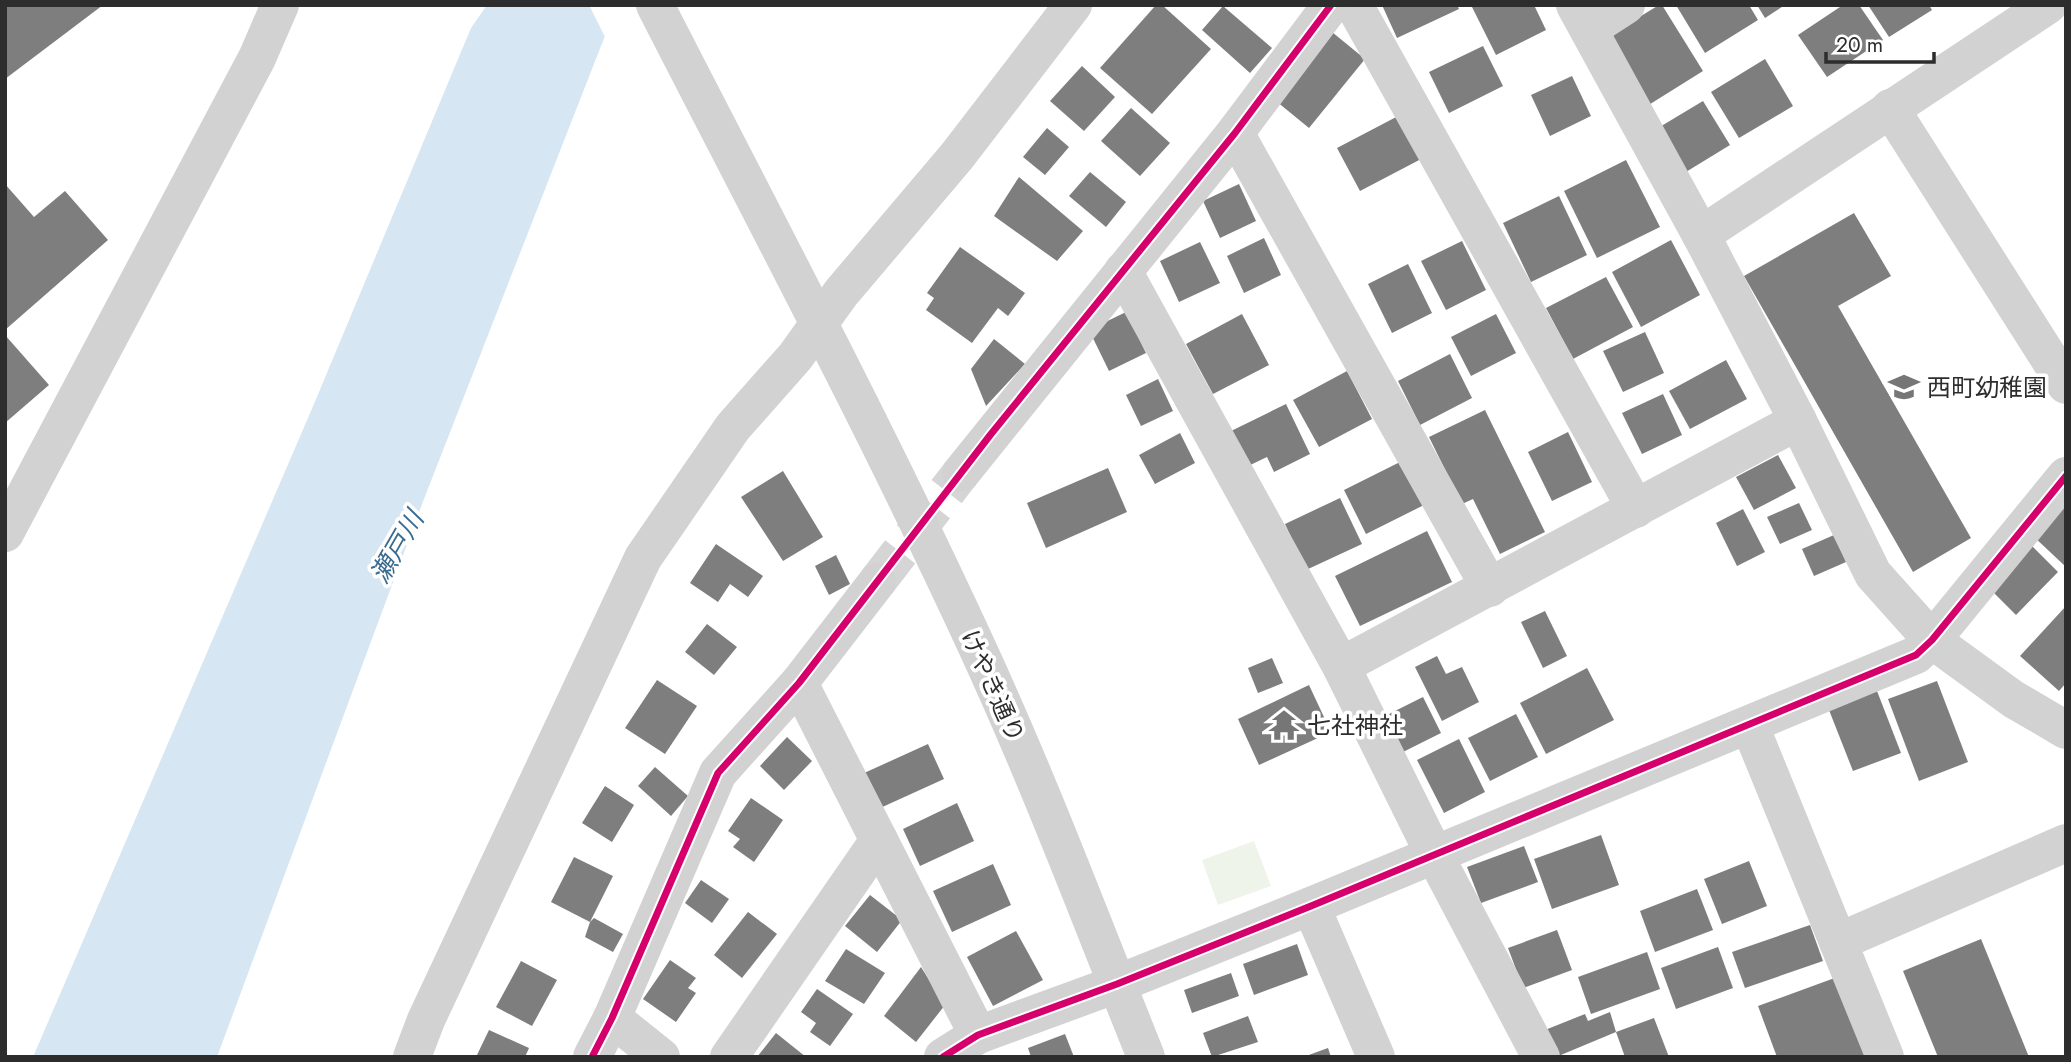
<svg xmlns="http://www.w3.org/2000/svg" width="2071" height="1062" font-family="Jost,'Noto Sans JP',sans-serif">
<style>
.green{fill:#eff4ea}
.water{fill:#d6e6f2}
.pier{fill:#fff}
.building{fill:#7e7e7e}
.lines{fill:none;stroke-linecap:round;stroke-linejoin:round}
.minor-tunnel{stroke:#d5d5d5;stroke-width:38;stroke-dasharray:38 19;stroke-linecap:butt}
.minor{stroke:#d2d2d2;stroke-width:38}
.tertiary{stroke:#d2d2d2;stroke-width:38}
.cycleway-casing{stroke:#fff;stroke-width:11}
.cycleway{stroke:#d6006c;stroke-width:7}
.labels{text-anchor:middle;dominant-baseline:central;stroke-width:7;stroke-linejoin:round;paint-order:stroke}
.poi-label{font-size:24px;fill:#2d2d2d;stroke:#fff;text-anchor:start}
.street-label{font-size:24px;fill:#2d2d2d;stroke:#fff}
.water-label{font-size:26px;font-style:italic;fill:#396c90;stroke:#fff}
</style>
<rect width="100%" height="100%" fill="#fff"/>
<path class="green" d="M1254,841l17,45 -53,19 -16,-45z"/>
<path class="water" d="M487,5h130l-195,499 -205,553h-184l281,-653 157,-376z"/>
<path class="pier" d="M589,5h31l-13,36z"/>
<g class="building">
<path d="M5,5h98l-98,74z"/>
<path d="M1156,5h6l49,44 -59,65 -52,-46z"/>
<path d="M1382,5h75l2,4 -62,29z"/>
<path d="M1471,5h63l12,25 -50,25z"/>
<path d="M1659,5h3l41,66 -56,35 -42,-68z"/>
<path d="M1676,5h73l9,15 -53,33z"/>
<path d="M1757,5h28l-20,13z"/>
<path d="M1843,5h16l24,35 -56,37 -29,-42z"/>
<path d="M1868,5h61l3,5 -43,27z"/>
<path d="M1223,6l49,42 -22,25 -48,-43z"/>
<path d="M1332,32l33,27 -56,69 -33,-27z"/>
<path d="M1483,46l20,40 -54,27 -20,-41z"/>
<path d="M1765,59l28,47 -54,32 -28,-46z"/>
<path d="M1082,66l33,31 -31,34 -34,-30z"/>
<path d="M1572,76l19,40 -41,20 -19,-41z"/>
<path d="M1703,101l27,44 -49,30 -28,-44z"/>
<path d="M1131,108l39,35 -30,33 -39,-35z"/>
<path d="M1400,115l23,43 -63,33 -23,-43z"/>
<path d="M1047,128l22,19 -24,28 -22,-18z"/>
<path d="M1626,160l34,67 -63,31 -33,-67z"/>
<path d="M1090,172l36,30 -20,25 -37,-31z"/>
<path d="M1019,177l64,54 -26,30 -63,-45z"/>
<path d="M5,184l29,33 31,-26 43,49 -103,90z"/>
<path d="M1239,184l17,37 -36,17 -17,-37z"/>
<path d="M1559,196l28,59 -56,27 -28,-59z"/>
<path d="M1854,213l37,63 -53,30 133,232 -58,34 -169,-296z"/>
<path d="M1264,238l17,37 -37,18 -17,-37z"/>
<path d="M1671,240l29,55 -59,32 -29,-55z"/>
<path d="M1462,241l24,49 -40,20 -25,-49z"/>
<path d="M1200,242l20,41 -41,19 -19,-41z"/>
<path d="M960,247l65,46 -17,23 -10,-8 -26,35 -46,-33 8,-12 -7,-5z"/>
<path d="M1408,264l24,49 -40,20 -24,-49z"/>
<path d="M1606,277l27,50 -60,32 -27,-51z"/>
<path d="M1126,312l20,41 -37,18 -20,-41z"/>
<path d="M1242,314l27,51 -56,29 -27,-50z"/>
<path d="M1496,314l20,39 -45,23 -20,-39z"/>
<path d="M1645,332l19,41 -41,19 -20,-41z"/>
<path d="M5,335l44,50 -44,38z"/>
<path d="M994,339l31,25 -39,42 -15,-37z"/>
<path d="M1450,354l22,44 -52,27 -22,-44z"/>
<path d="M1726,360l21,39 -57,30 -21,-38z"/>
<path d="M1347,371l25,48 -53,28 -26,-47z"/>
<path d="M1158,379l15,32 -32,15 -15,-31z"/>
<path d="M1663,394l19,41 -40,19 -20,-41z"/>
<path d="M1286,404l24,50 -36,18 -7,-15 -21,10 -17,-35z"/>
<path d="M1485,410l60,122 -45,22 -27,-55 -11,5 -33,-67z"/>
<path d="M1568,432l24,50 -40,19 -24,-49z"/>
<path d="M1180,433l15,30 -40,21 -16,-29z"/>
<path d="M1778,455l18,33 -42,22 -18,-33z"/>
<path d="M1402,461l22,44 -58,29 -22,-44z"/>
<path d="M1108,468l19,44 -81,36 -19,-45z"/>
<path d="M783,471l40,66 -40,24 -42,-64z"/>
<path d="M1340,498l22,46 -56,26 -21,-46z"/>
<path d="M2066,500v67l-34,-32z"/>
<path d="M1799,503l13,27 -32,14 -13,-27z"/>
<path d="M1743,509l22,43 -28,14 -21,-43z"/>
<path d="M1427,531l25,51 -92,44 -25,-50z"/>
<path d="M1834,535l12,27 -32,14 -12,-27z"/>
<path d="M2029,543l29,29 -42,43 -29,-29z"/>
<path d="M716,544l47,32 -15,21 -18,-13 -12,18 -28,-19z"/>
<path d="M836,555l14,29 -21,11 -14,-29z"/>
<path d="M2066,606v77l-7,8 -39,-35z"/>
<path d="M1545,611l22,45 -24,12 -22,-46z"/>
<path d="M707,624l30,23 -23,28 -29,-23z"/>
<path d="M1437,656l9,18 16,-7 17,35 -37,19 -27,-54z"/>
<path d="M1272,658l11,25 -25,10 -10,-25z"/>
<path d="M1587,668l27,52 -68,34 -26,-51z"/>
<path d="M657,680l40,26 -32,48 -40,-26z"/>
<path d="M1937,681l31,81 -49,19 -31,-82z"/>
<path d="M1309,685l22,47 -72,33 -21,-46z"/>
<path d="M1877,691l24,62 -48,18 -24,-61z"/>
<path d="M1423,697l18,36 -38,19 -18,-36z"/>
<path d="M1516,714l22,43 -48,24 -22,-43z"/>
<path d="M787,737l25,24 -28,29 -24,-24z"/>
<path d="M1459,739l26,53 -41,21 -27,-53z"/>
<path d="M928,744l16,35 -66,30 -16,-35z"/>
<path d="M655,767l33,29 -17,20 -33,-30z"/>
<path d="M605,786l29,19 -22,37 -30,-19z"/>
<path d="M751,798l32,22 -29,42 -21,-15 7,-8 -12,-8z"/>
<path d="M957,803l17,38 -54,25 -17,-37z"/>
<path d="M1601,835l18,50 -67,24 -18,-50z"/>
<path d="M1524,846l14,36 -57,21 -14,-36z"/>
<path d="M574,857l39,19 -23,46 -39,-20z"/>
<path d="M1749,861l18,45 -45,18 -18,-45z"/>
<path d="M993,864l18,41 -59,27 -19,-41z"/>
<path d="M701,880l28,19 -17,24 -27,-20z"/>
<path d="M1697,889l16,41 -58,22 -15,-41z"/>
<path d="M870,895l32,25 -25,32 -32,-26z"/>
<path d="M748,912l29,22 -35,44 -28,-23z"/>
<path d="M594,918l29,16 -10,18 -28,-15 5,-15z"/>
<path d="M1810,925l13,36 -78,27 -13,-36z"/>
<path d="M1557,930l15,40 -49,18 -15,-40z"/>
<path d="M1016,931l27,49 -50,26 -26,-49z"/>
<path d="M1981,939l48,118h-91l-35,-86z"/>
<path d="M1297,944l11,31 -54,20 -11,-31z"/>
<path d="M1718,947l15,41 -57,21 -15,-41z"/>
<path d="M846,949l39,24 -21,31 -39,-23z"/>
<path d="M1647,952l13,37 -69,25 -13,-37z"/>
<path d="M670,960l26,18 -8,10 8,5 -20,29 -33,-23z"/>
<path d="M521,961l36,19 -25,46 -36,-19z"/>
<path d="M921,967l24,38 -29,37 -32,-26z"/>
<path d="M1231,973l8,23 -47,17 -8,-23z"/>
<path d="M1840,976l30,81h-93l-19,-51z"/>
<path d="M817,989l36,25 -23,32 -20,-14 6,-9 -15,-11z"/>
<path d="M1610,1012l6,20 38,-14 15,39h-44l-9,-25 -60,25 -11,-27 40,-16 3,7z"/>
<path d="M1248,1016l10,26 -46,15 -9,-24z"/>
<path d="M489,1030l40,18 -4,9h-49z"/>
<path d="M776,1033l30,24h-49z"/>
<path d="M1065,1034l9,23h-43l-3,-9z"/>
<path d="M1328,1048l3,9h-25v-1z"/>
</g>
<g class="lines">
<path class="minor-tunnel" d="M877,582l84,-109"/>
<g class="minor">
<path d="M1354,5l282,504"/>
<path d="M1575,5l126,230 97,186 75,153 59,66 81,59 53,31"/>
<path d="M1589,29l37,-24"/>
<path d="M1890,108l176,277"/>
<path d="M1235,133l255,455"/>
<path d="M1701,235l347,-230"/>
<path d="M1123,271l218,395 94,190 106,201"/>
<path d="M961,473l274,-340 96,-128"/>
<path d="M5,533l252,-475 23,-53"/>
<path d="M1341,666l457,-245"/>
<path d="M799,683l179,352"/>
<path d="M1750,726l135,331"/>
<path d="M1311,906l65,151"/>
<path d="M1838,942l228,-99"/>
<path d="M612,1018l49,39"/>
<path d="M412,1057l14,-37 217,-462 90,-131 62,-70 46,-64 116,-137 116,-151"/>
<path d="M592,1057l20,-39 106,-245 81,-90 78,-101"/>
<path d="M729,1057l150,-217"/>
<path d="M943,1057l35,-22 139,-51 194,-78 605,-251 16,-15 134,-164"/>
</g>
<path class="tertiary" d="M655,5c109,213 222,425 322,642 62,134 114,273 169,410"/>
<defs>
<g id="cycleway">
<path d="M592,1057l20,-39 106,-245 81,-90 192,-249 244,-301 96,-128"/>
<path d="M943,1057l35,-22 139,-51 194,-78 605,-251 16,-15 134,-164"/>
</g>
</defs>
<use href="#cycleway" class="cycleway-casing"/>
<use href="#cycleway" class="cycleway"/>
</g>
<defs>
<symbol id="school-bare" viewBox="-9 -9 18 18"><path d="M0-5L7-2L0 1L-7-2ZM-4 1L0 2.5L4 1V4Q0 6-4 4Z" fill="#767676" stroke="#fff" stroke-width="2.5" paint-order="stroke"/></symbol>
<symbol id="temple-bare" viewBox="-9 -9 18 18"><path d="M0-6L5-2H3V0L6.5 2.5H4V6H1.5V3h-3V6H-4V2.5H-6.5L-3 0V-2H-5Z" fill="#767676" stroke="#fff" stroke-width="2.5" paint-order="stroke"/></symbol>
</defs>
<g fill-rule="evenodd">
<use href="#school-bare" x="1882" y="365" width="44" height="44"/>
<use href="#temple-bare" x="1262" y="703" width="44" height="44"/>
</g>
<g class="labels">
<g class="poi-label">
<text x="1927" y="387">西町幼稚園</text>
<text x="1307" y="725">七社神社</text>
</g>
<g class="street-label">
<text transform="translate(993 686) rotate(66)">けやき通り</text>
</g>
<g class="water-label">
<text transform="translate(397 547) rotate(-60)">瀬戸川</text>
</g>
</g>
<rect width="2071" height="1062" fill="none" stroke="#2d2d2d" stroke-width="14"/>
<path d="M1826 52v10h108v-10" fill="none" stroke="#2d2d2d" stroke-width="3.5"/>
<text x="1836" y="52" font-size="21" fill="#2d2d2d" stroke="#ffffff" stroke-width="5" paint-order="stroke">20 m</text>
</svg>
